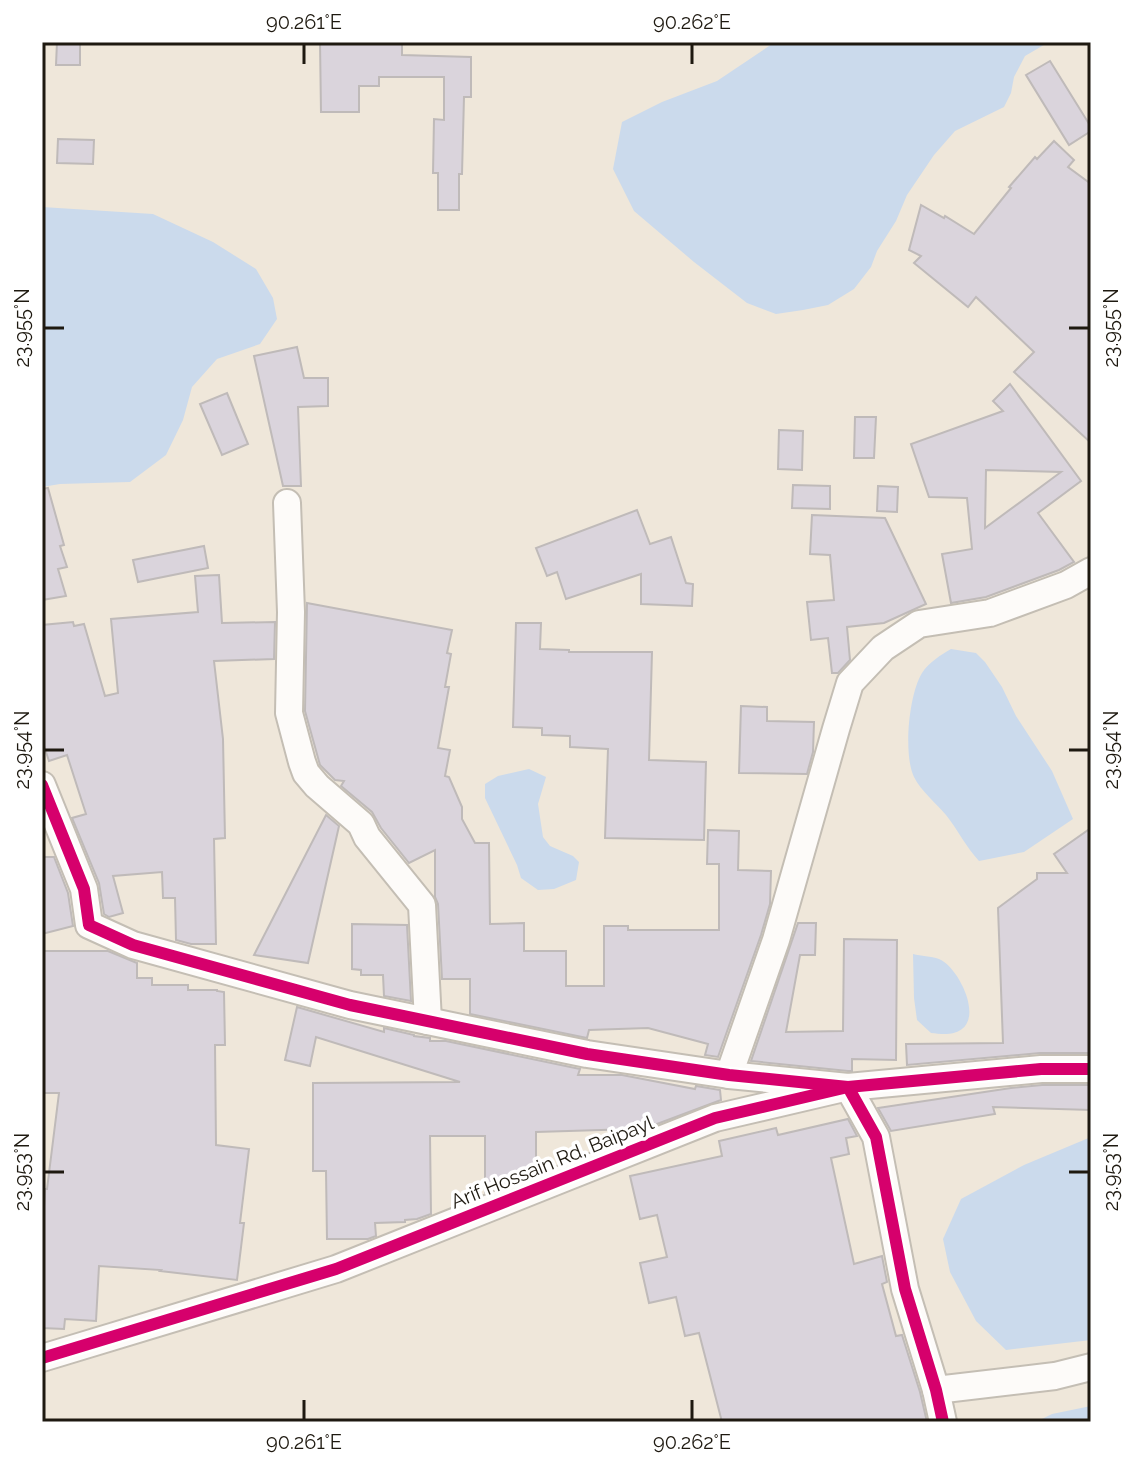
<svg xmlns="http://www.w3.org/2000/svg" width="1133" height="1464" font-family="Raleway,sans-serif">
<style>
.water{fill:#cbdaec}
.building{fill:#dad4dc;stroke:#bfbab9;stroke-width:2;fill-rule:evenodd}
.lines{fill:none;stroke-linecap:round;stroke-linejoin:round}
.street-casing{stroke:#c4beb4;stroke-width:30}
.street{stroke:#fdfbf9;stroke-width:26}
.cycleway-casing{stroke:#fff;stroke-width:17}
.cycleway{stroke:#d6006c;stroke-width:12}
.ticks{fill:none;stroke:#1e1910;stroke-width:3}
.labels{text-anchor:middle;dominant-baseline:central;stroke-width:7;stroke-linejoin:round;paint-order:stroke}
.street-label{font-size:20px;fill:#1e1910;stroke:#fff}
.neatline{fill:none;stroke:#1e1910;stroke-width:3}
.ticks-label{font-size:20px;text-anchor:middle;fill:#1e1910}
</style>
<rect width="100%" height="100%" fill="#efe7da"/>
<g class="water">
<path d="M775,42h274l-24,14 -11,21 -3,16 -7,14 -49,24 -21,24 -27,40 -11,26 -19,30 -6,16 -17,22 -26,16 -25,5 -27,4 -29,-11 -53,-41 -60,-51 -21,-42 9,-47 40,-20 55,-21z"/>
<path d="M42,207l111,7 60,28 43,27 17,29 4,21 -17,25 -43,15 -25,28 -9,33 -17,35 -36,27 -70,2 -18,3z"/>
<path d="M951,649l25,4 9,9 17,25 14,29 36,55 21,48 -49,33 -45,9c-13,-14 -21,-31 -33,-46 -10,-12 -25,-24 -32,-38 -11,-23 -5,-83 8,-104 7,-11 19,-18 29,-24z"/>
<path d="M529,769l17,8 -8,27 5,33 7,9 23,10 6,6 -3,18 -22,9 -16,1 -17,-12 -4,-13 -32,-67v-14l13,-8z"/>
<path d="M913,954c8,2 18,2 26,5 18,7 43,55 23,70 -9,7 -21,5 -31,4l-14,-13 -3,-22z"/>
<path d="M1091,1137v203l-85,10 -30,-29 -26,-49 -7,-33 18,-40 63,-34z"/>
<path d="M1091,1406v16h-55l16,-8z"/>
</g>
<g class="building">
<path d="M57,42h23v23h-24z"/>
<path d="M320,42h82v13l69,2v40h-7l-2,77h-3v36h-21v-37h-5l1,-54 10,1v-43h-65v9h-20v26h-38z"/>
<path d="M1050,61l41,66v4l-22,14 -43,-70z"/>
<path d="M58,139l36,1 -1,24 -36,-1z"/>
<path d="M1054,141l20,19 -6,7 23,17v259l-77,-71 20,-20 -58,-55 -8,10 -54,-44 7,-7 -12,-6 12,-45 23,13 1,-2 29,18 37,-46 -2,-1 26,-30 2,2z"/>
<path d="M297,347l7,31h24v28l-30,1 3,79h-18l-29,-130z"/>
<path d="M1010,384l71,97 -43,32 36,49 -15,8 -73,27 -35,6 -9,-49 30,-5 -5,-51 -38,-1 -18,-53 92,-33 -10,-10zM986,470l75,2 -76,56z"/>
<path d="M227,393l21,51 -26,11 -22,-51z"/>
<path d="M855,417h21l-2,41h-20z"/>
<path d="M779,430l24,1 -1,39 -24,-1z"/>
<path d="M793,485l37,1v23l-38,-1z"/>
<path d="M878,486l20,1 -1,25 -20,-1z"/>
<path d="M48,488l16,57 -4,1 7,21 -9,2 8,27 -24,4v-111z"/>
<path d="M637,510l13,34 21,-7 15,46 7,1 -1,22 -51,-2v-30l-75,25 -9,-27 -10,4 -11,-28z"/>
<path d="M812,515l73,3 41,86 -42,19 -37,4 3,33 -12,13h-6l-4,-35 -17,2 -4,-38 27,-2 -4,-45 -20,-1z"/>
<path d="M204,546l4,22 -70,14 -5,-22z"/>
<path d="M219,575l3,48 53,-1 -1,37 -60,2 9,78 2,99 -11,1 2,105h-25l-15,-4 -1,-42h-12l-1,-26 -49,4 10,37 -14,4 -5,-3 -5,-31 -27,-65 14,-4 -19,-59 -18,6 -7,-21v-115l31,-3 1,4 10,-2 21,72 13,-3 -7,-74 87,-7 -3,-36z"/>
<path d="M307,603l145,27 -5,23 4,1 -6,33h4l-11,61 12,2 -5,26 4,1 13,30v12l13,24h14l1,81 34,-1v28h42v35h38v-60h24v4h91v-66h-12l1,-34 31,1 -1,39 33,1 -1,33 -9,31 -43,122 -13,-2 3,-11 -60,-16 -59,2 -2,8 -117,-24v-35h-28l-4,-75 -3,-7v-47l-26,13 -28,-35 -9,-16 -31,-26 3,-5 -9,-1 -15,-15 -15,-54z"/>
<path d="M516,623h25l-1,26 29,1v2h83l-3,108 57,2 -2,78 -99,-2 3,-89 -38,-2v-11l-28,-1v-7l-29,-1z"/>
<path d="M741,706l26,1v14l47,1 -1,30 -6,22 -68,-1z"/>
<path d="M326,815l13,11 -31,137 -54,-8z"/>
<path d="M1091,828v78l-2,-2 2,149h-51l-133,12 -1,-21 97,-1 -5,-135 39,-29v-6h30l-13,-19z"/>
<path d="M42,857h12l14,36 5,33 -31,8z"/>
<path d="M798,923h18l-1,32h-15l-14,77 57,-1 1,-92 53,1 -1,120 -44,-1v12h-4l-97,-10z"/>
<path d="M352,924l55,1 4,76 -27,-5 -1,-21h-22v-5l-9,-1z"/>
<path d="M42,951h66l29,12v15h15v7h36v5h29v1l7,1 1,53h-10l1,100 33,4 -9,74h4l-7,57 -77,-9 1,-1 -62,-4 -3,55 -31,-2 -1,10 -22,-1v-87l3,-52h2l12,-96h-17z"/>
<path d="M297,1007l87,25v-4l30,7v1l16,2v3h16l134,28 -2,6h44l73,14 1,-3 24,4 1,10 -64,24 -23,5 -98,3v40l-25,8v2l-26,10v-56h-55l1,78 -14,5 -12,1v2l-30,1 1,13 -8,3h-41l-1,-68h-13v-88l147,-1 -144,-45 -6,29 -25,-6z"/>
<path d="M1042,1085h49v25l-98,-3 2,7 -104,17 -13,-23 133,-20z"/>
<path d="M848,1119l9,17 -11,2 3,16 -18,4 23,106 28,-8 5,26 -5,2 14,52 6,-1 18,57 7,30h-205l-23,-89 -14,3 -9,-39 -27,6 -9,-40 27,-6 -10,-42 -17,4 -10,-43 92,-20 -3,-15 57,-13 2,7z"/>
</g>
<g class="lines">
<defs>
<g id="street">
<path d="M287,503l4,109 -2,101 13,49 4,11 11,13 44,38 6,13 55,68 6,116"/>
<path d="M42,785l42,104 5,36 44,20 217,60 237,49 142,21 119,12 28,50 29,152 31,101 7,32"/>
<path d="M729,1075l47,-135 60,-211 14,-46 33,-35 36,-24 71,-11 76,-28 25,-14"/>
<path d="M42,1358l294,-89 379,-151 133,-31 193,-18h50"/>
<path d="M936,1390l119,-14 36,-9"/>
</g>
</defs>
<use href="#street" class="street-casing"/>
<use href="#street" class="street"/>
<defs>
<g id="cycleway">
<path d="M42,785l42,104 5,36 44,20 217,60 237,49 142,21 119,12 28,50 29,152 31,101 7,32"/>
<path d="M42,1358l294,-89 379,-151 133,-31 193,-18h50"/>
</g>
</defs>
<use href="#cycleway" class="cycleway-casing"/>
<use href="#cycleway" class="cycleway"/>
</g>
<path class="ticks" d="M304,44v20M692,44v20M44,328h20M1069,328h20M44,750h20M1069,750h20M44,1172h20M1069,1172h20M304,1400v20M692,1400v20"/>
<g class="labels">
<g class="street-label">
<text transform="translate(552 1162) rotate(-22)">Arif Hossain Rd, Baipayl</text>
</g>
</g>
<rect width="1133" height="1464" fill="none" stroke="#ffffff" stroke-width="88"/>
<rect x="44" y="44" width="1045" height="1376" class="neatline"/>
<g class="ticks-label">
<text x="304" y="29">90.261°E</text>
<text x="692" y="29">90.262°E</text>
<text transform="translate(22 328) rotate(-90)" y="7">23.955°N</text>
<text transform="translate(1111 328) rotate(-90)" y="7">23.955°N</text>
<text transform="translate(22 750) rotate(-90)" y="7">23.954°N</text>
<text transform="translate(1111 750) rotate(-90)" y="7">23.954°N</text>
<text transform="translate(22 1172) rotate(-90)" y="7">23.953°N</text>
<text transform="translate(1111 1172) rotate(-90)" y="7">23.953°N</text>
<text x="304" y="1449">90.261°E</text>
<text x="692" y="1449">90.262°E</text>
</g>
</svg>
